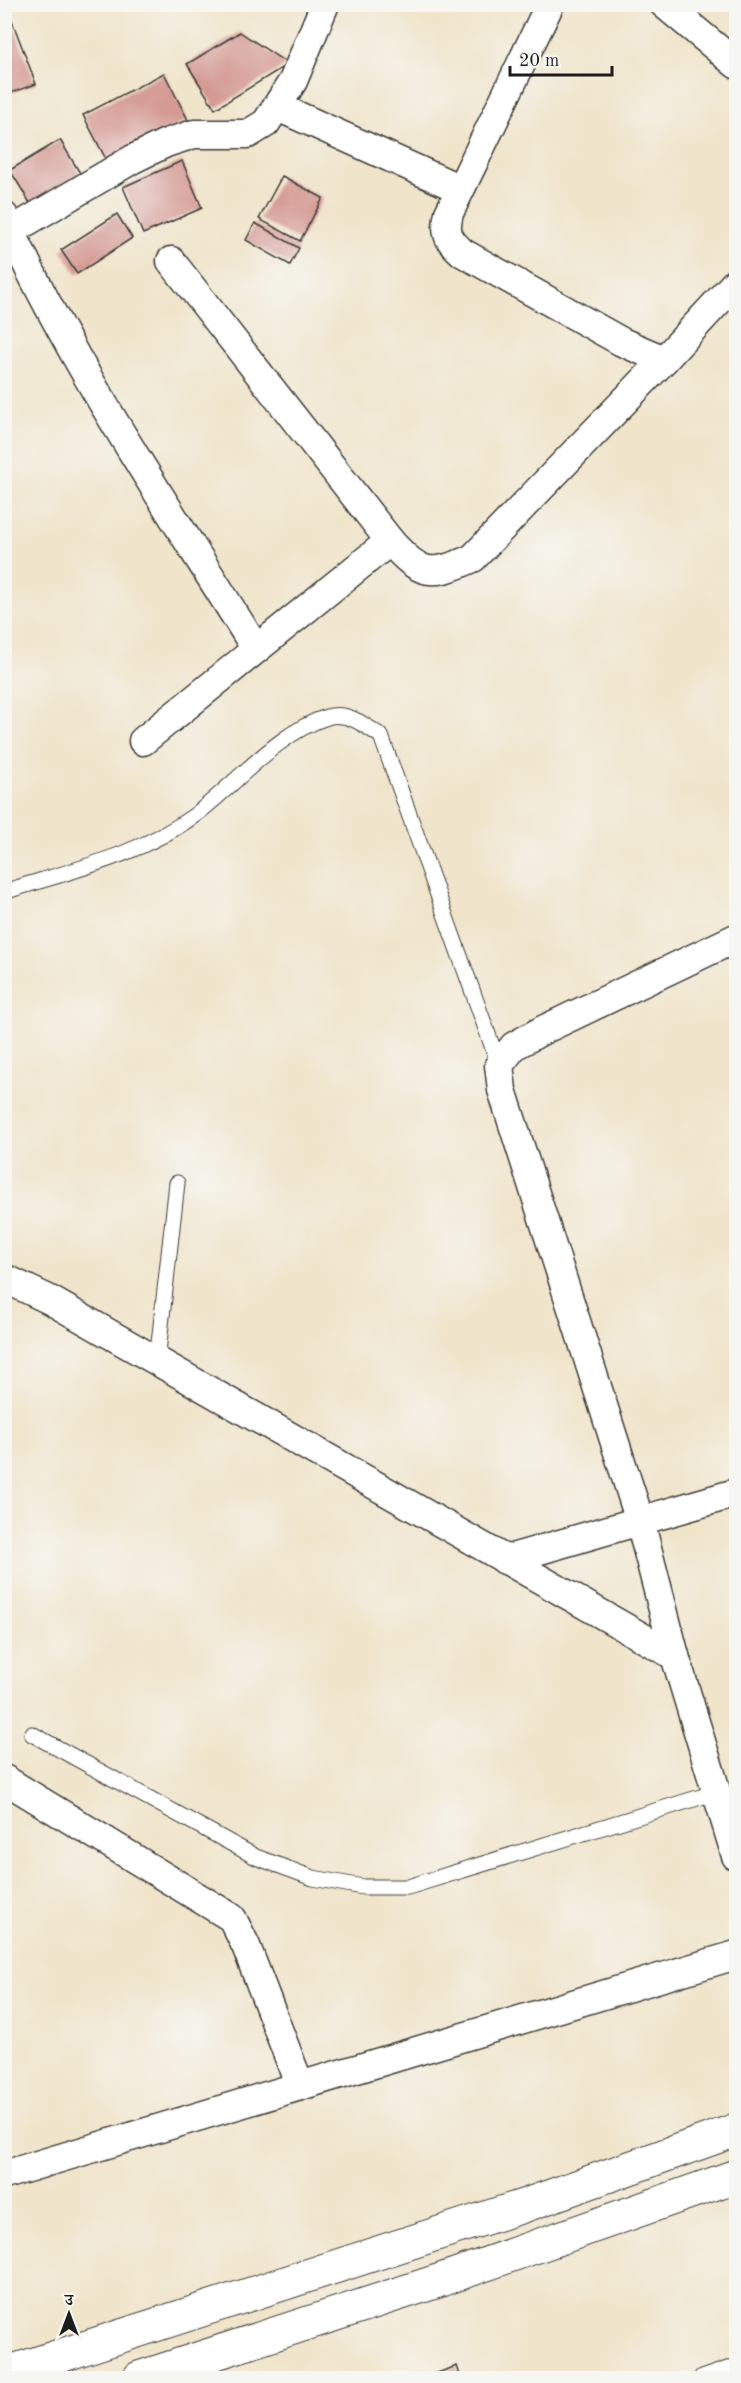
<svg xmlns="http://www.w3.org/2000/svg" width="741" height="2383" font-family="'Old Standard TT','Noto Serif Devanagari',serif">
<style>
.building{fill:#d49993}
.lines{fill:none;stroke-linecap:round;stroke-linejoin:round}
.service-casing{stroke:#3c3a36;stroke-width:17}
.minor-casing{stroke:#3c3a36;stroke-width:31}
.primary-casing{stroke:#3c3a36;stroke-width:35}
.service{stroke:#fff;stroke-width:15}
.minor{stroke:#fff;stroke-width:28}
.primary{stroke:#fff;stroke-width:33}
</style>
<rect width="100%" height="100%" fill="#f6f6f2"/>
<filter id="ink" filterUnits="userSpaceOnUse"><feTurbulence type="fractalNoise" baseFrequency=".0167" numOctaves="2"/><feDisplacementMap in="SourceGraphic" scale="12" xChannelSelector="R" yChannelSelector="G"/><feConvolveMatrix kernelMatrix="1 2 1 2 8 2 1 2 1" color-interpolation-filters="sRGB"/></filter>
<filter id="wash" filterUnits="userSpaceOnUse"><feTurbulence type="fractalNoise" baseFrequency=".008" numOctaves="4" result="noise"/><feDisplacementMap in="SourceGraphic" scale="24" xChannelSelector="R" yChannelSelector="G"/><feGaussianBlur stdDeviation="1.35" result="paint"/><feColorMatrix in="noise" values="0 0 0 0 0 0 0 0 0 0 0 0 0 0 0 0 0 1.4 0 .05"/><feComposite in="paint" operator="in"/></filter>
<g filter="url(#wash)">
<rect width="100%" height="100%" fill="#f0e4ca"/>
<g id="blocks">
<g class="building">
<path d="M11,18l25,66 -31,11v-75z"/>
<path d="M240,32l48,32 -73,45 -28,-45z"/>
<path d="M164,73l24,47 -81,41 -24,-46z"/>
<path d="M60,140l23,38 -50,30 -23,-38z"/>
<path d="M182,161l20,47 -59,26 -20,-47z"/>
<path d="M282,176l41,22 -23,43 -41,-22z"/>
<path d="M117,214l15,24 -55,36 -16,-24z"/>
<path d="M255,223l44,25 -9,17 -44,-25z"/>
<path d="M457,2366l4,12h-38z"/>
</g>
</g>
</g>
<g filter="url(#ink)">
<use href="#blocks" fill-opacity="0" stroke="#3c3a36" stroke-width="1.5"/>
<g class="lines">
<defs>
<g id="service">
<path d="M4,892c65,-21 135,-36 191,-77 40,-30 83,-83 132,-98 20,-6 38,8 54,19l118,329"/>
<path d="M157,1361l20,-178"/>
<path d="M32,1734l224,123 57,21 50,9h45l309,-95"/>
<path d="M701,2378l35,-12"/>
</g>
<g id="minor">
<path d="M550,4l-101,209c-5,20 -1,27 14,40l159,89 42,18 72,-78"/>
<path d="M664,4l72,60"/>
<path d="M278,107l182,82"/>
<path d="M4,216c69,152 164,291 252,433"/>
<path d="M11,231l122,-72 33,-16 28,-9h54l18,-11 27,-42 32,-77"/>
<path d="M390,541c31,35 41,36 83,17l191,-198"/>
<path d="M143,741l247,-200 -219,-280"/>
<path d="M736,938l-193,92 -29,16 -15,19 3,25 138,431 35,135 61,200"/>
<path d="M4,1278l46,22 625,356"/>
<path d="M505,1560l231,-67"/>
<path d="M4,1779l228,139 14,28 54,140"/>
<path d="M4,2175l732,-220"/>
</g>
<g id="primary">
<path d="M4,2374l519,-168 213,-76"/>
<path d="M139,2378l299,-97 298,-105"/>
</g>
</defs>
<use href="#service" class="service-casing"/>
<use href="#minor" class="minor-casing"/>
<use href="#primary" class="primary-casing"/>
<use href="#service" class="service"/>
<use href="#minor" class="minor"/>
<use href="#primary" class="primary"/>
</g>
</g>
<rect width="741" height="2383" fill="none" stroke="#f6f6f2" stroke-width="24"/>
<g transform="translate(69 2314)" stroke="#f6f6f2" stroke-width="4.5" paint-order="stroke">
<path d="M0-4.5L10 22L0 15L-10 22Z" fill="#1c1c1c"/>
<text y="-9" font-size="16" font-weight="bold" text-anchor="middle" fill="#1c1c1c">उ</text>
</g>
<path d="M510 66v9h102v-9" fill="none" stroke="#1c1c1c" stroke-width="3"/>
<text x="519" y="66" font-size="18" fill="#1c1c1c" stroke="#f6f6f2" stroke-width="4.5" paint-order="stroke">20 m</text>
</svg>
